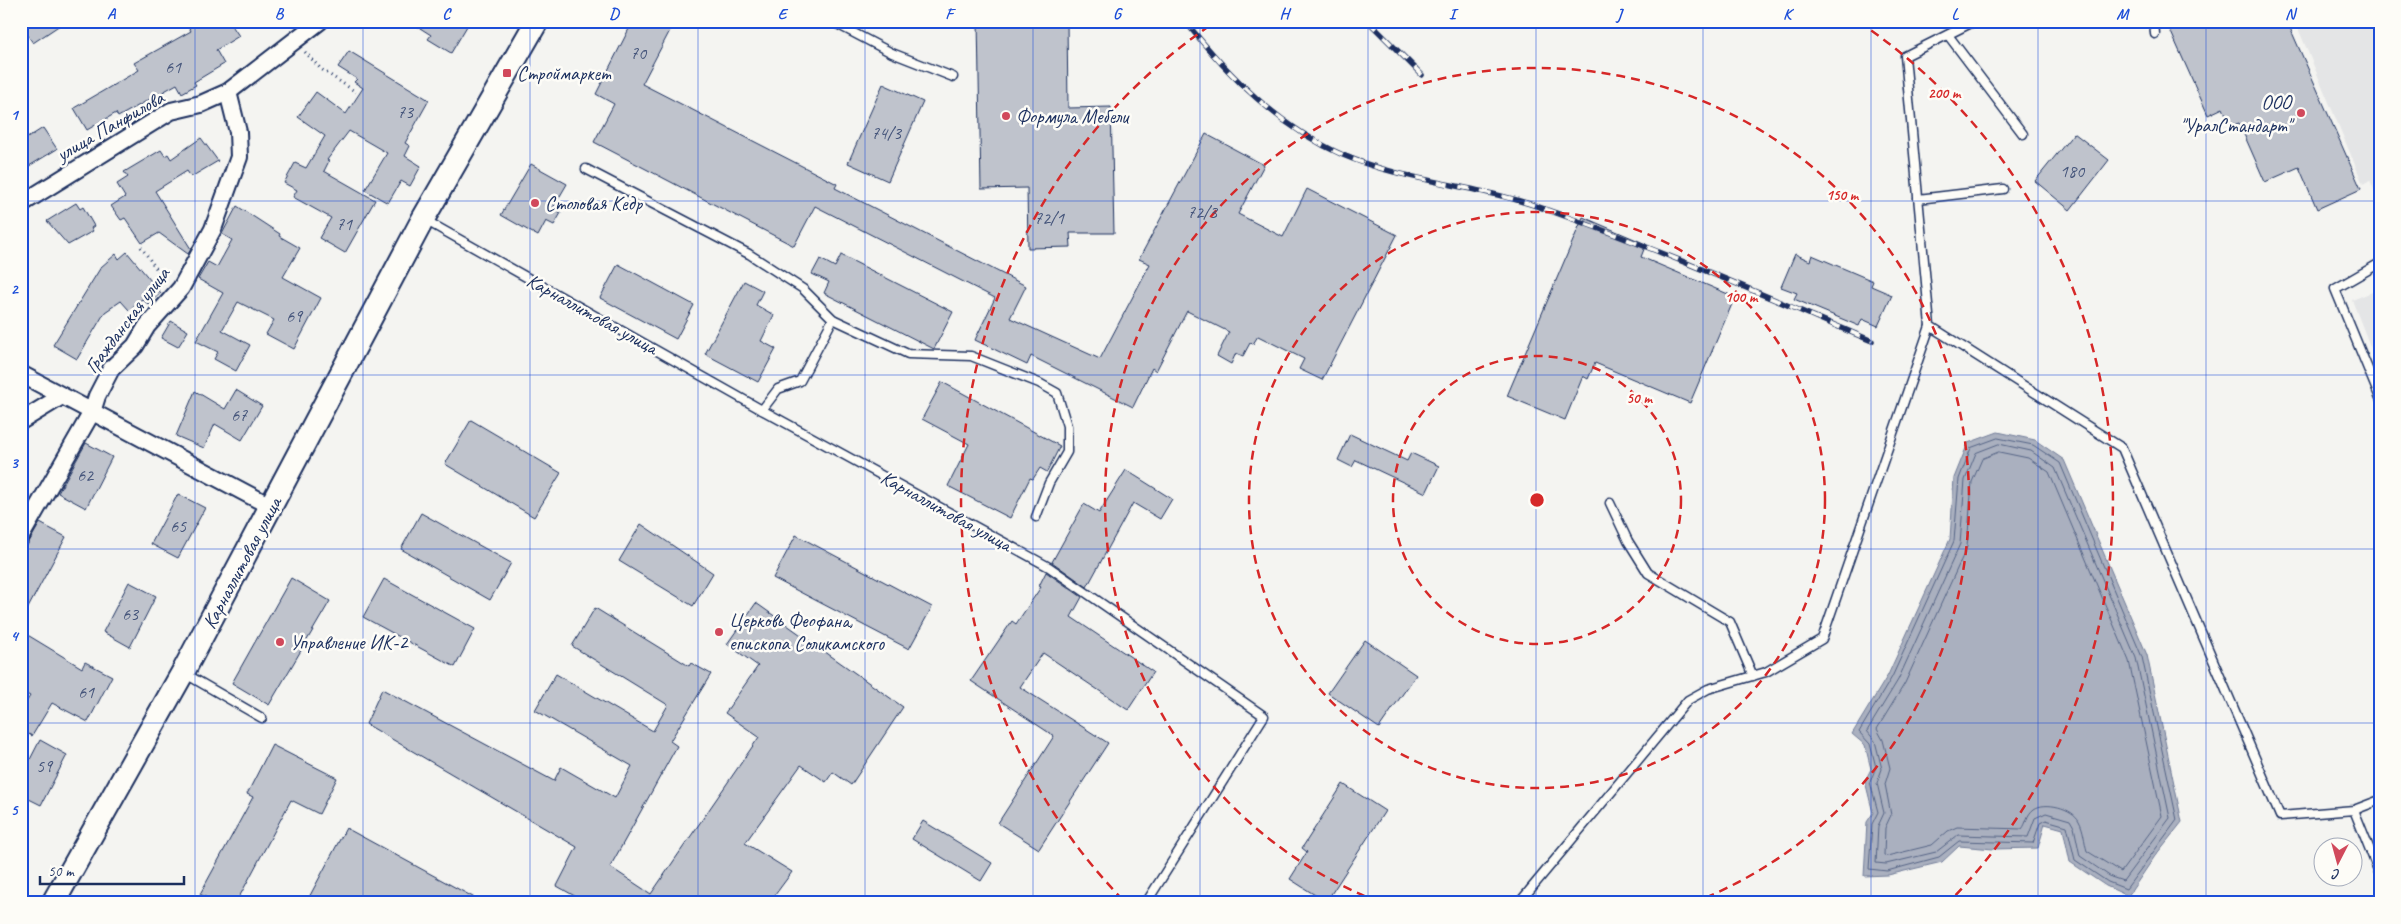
<svg xmlns="http://www.w3.org/2000/svg" width="2401" height="924" font-family="Caveat,sans-serif">
<style>
.built{fill:#e4e5e6}
.water{fill:#aab0bf;stroke:#717c98}
.lines{fill:none;stroke-linecap:round;stroke-linejoin:round}
.shore{stroke:#546385;stroke-width:1}
.building{fill:#bfc3cc;stroke:#1b2f5e}
.lane-casing{stroke:#1b2f5e;stroke-width:11}
.street-casing{stroke:#1b2f5e;stroke-width:20}
.secondary-casing{stroke:#1b2f5e;stroke-width:26}
.path{stroke:#1b2f5e;stroke-width:3;stroke-dasharray:1 4;stroke-linecap:butt}
.lane{stroke:#fdfcf7;stroke-width:8}
.street{stroke:#fdfcf7;stroke-width:16}
.secondary{stroke:#fdfcf7;stroke-width:22}
.rail-casing{stroke:#1b2f5e;stroke-width:5.5}
.rail{stroke:#fdfcf7;stroke-width:4;stroke-dasharray:11;stroke-linecap:butt}
.grid{fill:none;stroke:#1d4ed8;stroke-width:1;stroke-opacity:0.55}
.ring{fill:none;stroke:#d62828;stroke-width:2.5;stroke-dasharray:9 6}
.poi-dot{fill:#d1495b;stroke:#fdfcf7;stroke-width:2}
.labels{text-anchor:middle;dominant-baseline:central;stroke-width:5;stroke-linejoin:round;paint-order:stroke}
.number-label{font-size:18px;fill:#44547a}
.poi-label{font-size:20px;fill:#1b2f5e;stroke:#fdfcf7;text-anchor:start}
.street-label{font-size:20px;fill:#1b2f5e;stroke:#fdfcf7}
.centre{fill:#d62828;stroke:#fdfcf7;stroke-width:2.5}
.ring-label{font-size:15px;text-anchor:middle;font-weight:bold;fill:#d62828;stroke:#fdfcf7;stroke-width:5;stroke-linejoin:round;paint-order:stroke}
.neatline{fill:none;stroke:#1d4ed8;stroke-width:2}
.grid-label{font-size:16px;text-anchor:middle;font-weight:bold;fill:#1d4ed8}
</style>
<rect width="100%" height="100%" fill="#f4f4f1"/>
<filter id="ink" filterUnits="userSpaceOnUse"><feTurbulence type="fractalNoise" baseFrequency=".02" numOctaves="2"/><feDisplacementMap in="SourceGraphic" scale="10" xChannelSelector="R" yChannelSelector="G"/><feConvolveMatrix kernelMatrix="1 2 1 2 8 2 1 2 1" color-interpolation-filters="sRGB"/></filter>
<g filter="url(#ink)">
<g class="built">
<path d="M2295,21h85v184l-10,-25 -7,4z"/>
<path d="M2380,289v83l-28,-72z"/>
</g>
<path class="water" d="M1998,432l37,8 29,20 83,195 35,167 -27,34 -27,40 -22,-10 -36,-24 -7,-33 -18,-5 -7,24 -45,1 -34,-3 -17,16 -54,13 -24,1 3,-54 6,-9 -8,-32 6,-12 -6,-24 -13,-11 36,-59 62,-136 4,-61 14,-35z"/>
<g class="lines">
<g class="shore">
<path d="M1998,438l35,7 27,18 82,194 35,163 -51,69 -18,-7 -33,-22 -8,-34 -21,-6 -6,3 -7,20 -74,-2 -20,16 -52,14 -18,-2 3,-45 6,-12 -8,-30 6,-15 -6,-23 -11,-12 33,-55 62,-136 5,-62 12,-31z"/>
<path d="M1999,444l32,7 24,17 81,190 34,160 -47,63 -12,-4 -31,-21 -6,-29 -4,-7 -24,-7 -11,5 -7,19 -70,-2 -22,17 -50,12 -10,-1 2,-37 6,-13 -7,-30 5,-14 -7,-28 -8,-10 31,-51 62,-136 5,-64 11,-27z"/>
<path d="M1999,452l29,6 21,14 80,189 33,155 -41,56 -34,-21c-3,-10 -3,-21 -8,-30 -6,-13 -34,-20 -45,-12 -8,6 -7,14 -12,20l-65,-2 -9,4 -16,14 -45,11 -3,-1 1,-27 6,-13 -6,-31 5,-16 -7,-28 -6,-11 28,-46 62,-136 5,-65 10,-23z"/>
</g>
</g>
<g class="building">
<path d="M21,21h45l-33,22 -12,-18z"/>
<path d="M185,21h44l10,15 -23,14 8,14 -30,18 2,3 -14,8 -5,-9 -59,33 -2,-4 -29,17 -13,-22 65,-38 -5,-7 57,-32z"/>
<path d="M409,21h61l-19,32 -23,-14 3,-4z"/>
<path d="M633,21h42l-33,63 195,100 -2,4 191,98 -16,32 90,41 50,-95 -11,-5 67,-125 58,31 -26,49 45,23 24,-48 90,46 -75,145 -23,-11 5,-10 -46,-23 -5,8 -3,-1 -7,13 -7,-3 -5,11 -14,-8 12,-24 -42,-21 -31,60 -4,-3 -19,39 -102,-51 -4,9 -52,-25 20,-42 -180,-92 -21,40 -200,-104 20,-38 -18,-10z"/>
<path d="M978,21h89l1,87 43,-1 3,126h-44l1,14 -43,1 -1,-60 -46,1z"/>
<path d="M2166,21h121l74,168 -44,20 -18,-42 -34,15 -26,-59 -8,3 -8,-18 -15,7z"/>
<path d="M349,51l80,49 -24,43 5,3 -5,10 16,10 -11,20 -9,-5 -13,22 -23,-13 22,-37 -38,-22 -22,29 2,1 -5,10 51,29 -30,53 -26,-15 12,-20 -38,-21 4,-7 -13,-7 11,-20 11,5 19,-32 -27,-19 18,-25 30,22 17,-26 -9,-6 3,-3 -19,-12z"/>
<path d="M883,84l40,18 -35,79 -40,-18z"/>
<path d="M43,128l14,21 -36,22v-29z"/>
<path d="M2074,133l35,27 -39,50 -35,-29z"/>
<path d="M201,138l17,23 -27,16 -4,-6 -32,20 36,58 -3,5 -29,-21 -17,10 -17,-25 -4,2 -10,-14 14,-9 -8,-13 11,-7 -4,-5 37,-22 4,6 3,-2 3,5z"/>
<path d="M531,164l36,20 -14,24 8,5 -7,12 -8,-4 -8,15 -37,-21z"/>
<path d="M76,203l4,6 3,-2 11,19 -3,2 2,3 -25,14 -21,-24z"/>
<path d="M237,206l43,28 -1,2 21,12 -17,29 38,21 -27,51 -28,-15 8,-14 -36,-18 -16,28 28,15 -14,26 -22,-12 4,-7 -22,-11 27,-48 -25,-14 10,-17 9,5 15,-27 -10,-6z"/>
<path d="M1583,217l63,27 -5,13 94,40 -45,106 -95,-40 -7,16 -5,-3 -18,44 -58,-24z"/>
<path d="M127,252l34,41 -13,11 -6,-5 -13,11 -8,-9 -16,11 -28,47 -24,-14 48,-78 15,-13 3,5z"/>
<path d="M1795,254l15,7 2,-6 61,26 -2,5 21,9 -14,31 -16,-7 -3,7 -65,-27 3,-6 -16,-6z"/>
<path d="M841,255l112,57 -19,37 -110,-56 5,-11 -17,-8 8,-15 15,8z"/>
<path d="M618,264l76,41 -18,34 -76,-41z"/>
<path d="M744,281l19,10 -7,14 18,10 -13,26 15,8 -18,33 -53,-28z"/>
<path d="M171,321l17,10 -10,16 -17,-9z"/>
<path d="M942,382l118,64 -13,26 -7,-4 -7,11 -3,-1 -20,40 -62,-32 21,-42 -47,-25z"/>
<path d="M236,390l26,16 -20,34 -27,-16 -11,24 -28,-12 19,-45 30,18z"/>
<path d="M471,420l90,53 -27,44 -89,-53z"/>
<path d="M1350,434l57,27 4,-8 28,13 -13,27 -70,-33 -4,7 -14,-7z"/>
<path d="M86,443l26,14 -26,51 -28,-15z"/>
<path d="M1126,470l46,29 -12,20 -27,-16 -46,84 -35,-25 32,-58 15,9z"/>
<path d="M178,494l27,14 -27,50 -27,-14z"/>
<path d="M421,513l90,50 -21,37 -89,-51z"/>
<path d="M40,523l26,14 -45,84v-65z"/>
<path d="M641,524l72,49 -20,33 -74,-45z"/>
<path d="M796,535l136,72 -23,42 -136,-71z"/>
<path d="M1046,572l36,25 -11,20 82,55 -25,38 -85,-57 -23,34 88,56 -69,106 -41,-26 56,-87 -83,-55 41,-60 4,3 25,-37 -2,-1z"/>
<path d="M291,578l39,23 -61,104 -37,-22z"/>
<path d="M384,579l91,50 -20,38 -92,-50z"/>
<path d="M129,582l27,14 -26,51 -27,-15z"/>
<path d="M756,603l147,104 -52,78 -18,-13 -7,10 -25,-17 -56,78 47,29 -23,31h-182l-30,-17 20,-39 -211,-123 16,-35 172,92 7,-14 54,31 17,-32 -97,-56 21,-36 97,57 15,-26 -96,-59 23,-38 94,58 2,-3 20,11 -41,67 7,5 -67,121 41,27 108,-157 -34,-24 33,-47 -31,-22z"/>
<path d="M21,631l61,37 3,-6 27,14 -24,46 -36,-19 -20,33 -11,-7v-19l9,-14 -9,-5z"/>
<path d="M1365,640l51,35 -37,53 -51,-35z"/>
<path d="M40,740l27,15 -26,50 -20,-10v-18z"/>
<path d="M272,745l65,33 -18,36 -28,-14 -55,103h-20l-16,-9 53,-97 -6,-3z"/>
<path d="M1343,784l42,27 -59,91 -36,-23 17,-27 -5,-4z"/>
<path d="M923,821l69,42 -11,18 -69,-42z"/>
<path d="M346,828l138,75h-178z"/>
</g>
<g class="lines">
<defs>
<g id="lane">
<path d="M831,21l61,32 61,24"/>
<path d="M1975,21l-70,35 25,270 192,122 158,368 74,-6 26,-10"/>
<path d="M2154,21l1,13"/>
<path d="M1948,35l75,99"/>
<path d="M586,169l163,85 54,35 30,30 75,35 63,2 68,27 18,10 10,33v26l-18,31 -13,34"/>
<path d="M1918,199l85,-10"/>
<path d="M425,220l337,190 287,157 215,149 -118,187"/>
<path d="M2380,263l-45,26 45,109"/>
<path d="M762,410l16,-21 22,-8 33,-62"/>
<path d="M1610,503l18,38 20,32 82,49 23,54"/>
<path d="M184,673l78,45"/>
<path d="M2354,810l26,65"/>
<path d="M1519,903l169,-203 20,-11 58,-17 56,-33 108,-313"/>
</g>
<g id="street">
<path d="M21,204l150,-93 30,-7 27,-12 92,-71"/>
<path d="M21,374l251,133"/>
<path d="M21,421l41,-25"/>
<path d="M21,536l71,-124 5,-16 14,-27 24,-23 12,-20 34,-38 32,-59 26,-72 -1,-25 -10,-40"/>
</g>
<path id="secondary" d="M53,903l130,-231 240,-453 114,-198"/>
</defs>
<use href="#lane" class="lane-casing"/>
<use href="#street" class="street-casing"/>
<use href="#secondary" class="secondary-casing"/>
<g class="path">
<path d="M305,52l16,17 35,23"/>
<path d="M141,247l24,34"/>
</g>
<use href="#lane" class="lane"/>
<use href="#street" class="street"/>
<use href="#secondary" class="secondary"/>
<defs>
<g id="rail">
<path d="M1185,21c44,55 93,105 158,134 63,27 134,30 199,53 112,39 221,87 330,133"/>
<path d="M1368,21l54,54"/>
</g>
</defs>
<use href="#rail" class="rail-casing"/>
<use href="#rail" class="rail"/>
</g>
</g>
<path class="grid" d="M195,21v882M363,21v882M530,21v882M698,21v882M865,21v882M1033,21v882M1200,21v882M1368,21v882M1536,21v882M1703,21v882M1871,21v882M2038,21v882M2206,21v882M21,201h2359M21,375h2359M21,549h2359M21,723h2359"/>
<g class="ring">
<circle cx="1537" cy="500" r="144"/>
<circle cx="1537" cy="500" r="288"/>
<path d="M1379 902A432 432 0 1 1 1695 902"/>
<path d="M1123 900A576 576 0 0 1 1215 22M1859 22A576 576 0 0 1 1951 900"/>
</g>
<g class="poi-dot">
<rect x="502" y="68" width="10" height="10" rx="2.5"/>
<circle cx="2301" cy="113" r="5"/>
<circle cx="1006" cy="116" r="5"/>
<circle cx="535" cy="203" r="5"/>
<circle cx="719" cy="632" r="5"/>
<circle cx="280" cy="642" r="5"/>
</g>
<g class="labels">
<g class="number-label">
<text x="638" y="53">70</text>
<text x="173" y="67">61</text>
<text x="405" y="112">73</text>
<text x="886" y="133">74/3</text>
<text x="2072" y="171">180</text>
<text x="1202" y="212">72/3</text>
<text x="1049" y="218">72/1</text>
<text x="344" y="224">71</text>
<text x="294" y="316">69</text>
<text x="239" y="415">67</text>
<text x="85" y="475">62</text>
<text x="178" y="526">65</text>
<text x="130" y="614">63</text>
<text x="86" y="692">61</text>
<text x="44" y="766">59</text>
</g>
<g class="poi-label">
<text x="517" y="73">Строймаркет</text>
<text x="2291" y="102" text-anchor="end">ООО<tspan x="2291" dy="23">"УралСтандарт"</tspan></text>
<text x="1016" y="116">Формула Мебели</text>
<text x="545" y="203">Столовая Кедр</text>
<text x="729" y="620">Церковь Феофана,<tspan x="729" dy="23">епископа Соликамского</tspan></text>
<text x="290" y="642">Управление ИК-2</text>
</g>
<g class="street-label">
<text transform="translate(110 126) rotate(-30)">улица Панфилова</text>
<text transform="translate(592 314) rotate(29)">Карналлитовая улица</text>
<text transform="translate(127 320) rotate(-53)">Гражданская улица</text>
<text transform="translate(946 511) rotate(29)">Карналлитовая улица</text>
<text transform="translate(242 563) rotate(-62)">Карналлитовая улица</text>
</g>
</g>
<circle cx="1537" cy="500" r="8" class="centre"/>
<g class="ring-label">
<text x="1944" y="98">200 m</text>
<text x="1842" y="200">150 m</text>
<text x="1741" y="302">100 m</text>
<text x="1639" y="403">50 m</text>
</g>
<rect width="2401" height="924" fill="none" stroke="#fdfcf7" stroke-width="55"/>
<g transform="translate(2338 862) rotate(186)"><circle r="24" fill="#fdfcf7" stroke="#a3aaba"/>
<path d="M0-4L9 19L0 12L-9 19Z" fill="#d1495b"/>
<text y="-8" font-size="14" font-weight="bold" text-anchor="middle" fill="#1b2f5e">С</text>
</g>
<path d="M40 876v8h144v-8" fill="none" stroke="#1b2f5e" stroke-width="2.5"/>
<text x="48" y="876" font-size="15" fill="#1b2f5e" stroke="#fdfcf7" stroke-width="4" paint-order="stroke">50 m</text>
<rect x="28" y="28" width="2346" height="868" class="neatline"/>
<g class="grid-label">
<text x="111" y="19">A</text>
<text x="279" y="19">B</text>
<text x="446" y="19">C</text>
<text x="614" y="19">D</text>
<text x="782" y="19">E</text>
<text x="949" y="19">F</text>
<text x="1117" y="19">G</text>
<text x="1284" y="19">H</text>
<text x="1452" y="19">I</text>
<text x="1619" y="19">J</text>
<text x="1787" y="19">K</text>
<text x="1955" y="19">L</text>
<text x="2122" y="19">M</text>
<text x="2290" y="19">N</text>
<text x="14" y="120">1</text>
<text x="14" y="294">2</text>
<text x="14" y="468">3</text>
<text x="14" y="641">4</text>
<text x="14" y="815">5</text>
</g>
</svg>
